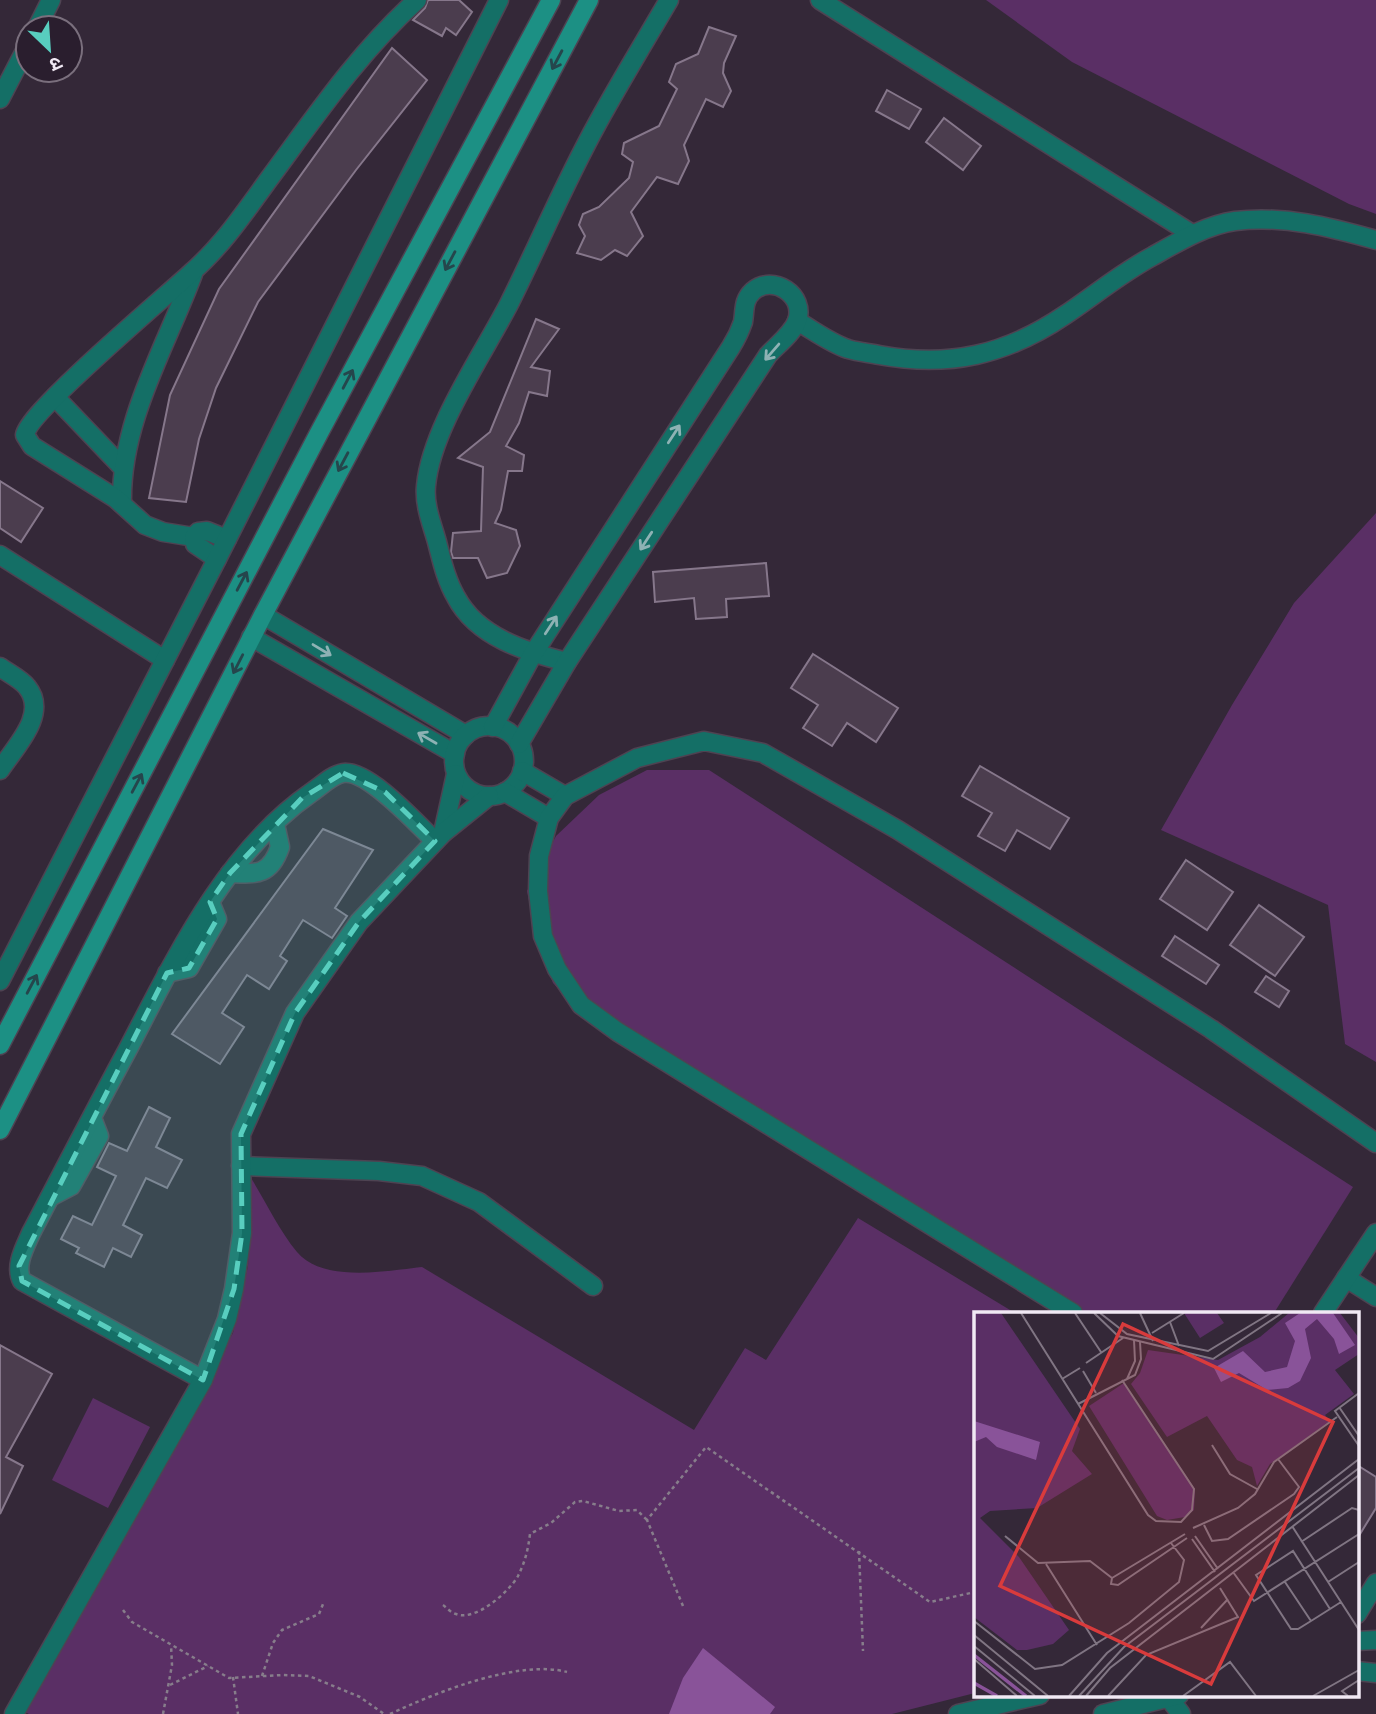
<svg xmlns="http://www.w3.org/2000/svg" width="1376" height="1714" font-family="'PT Sans','Noto Sans Devanagari',sans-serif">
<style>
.green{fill:#5a2f65}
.water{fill:#895399}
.building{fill:#4b3d4e;stroke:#86778b;stroke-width:2}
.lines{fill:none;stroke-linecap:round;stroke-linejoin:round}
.street-casing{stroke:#4e4352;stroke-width:21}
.secondary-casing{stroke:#4e4352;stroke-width:21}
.path{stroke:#877d8b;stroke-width:2.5;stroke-dasharray:3.5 3.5;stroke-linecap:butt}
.street{stroke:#146f66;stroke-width:18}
.secondary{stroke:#1c9084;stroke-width:18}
.oneway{stroke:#25464c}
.oneway2{stroke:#8eb2b4}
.marked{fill:#58cebf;fill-opacity:0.2;stroke:#58cebf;stroke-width:5;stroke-dasharray:14 9;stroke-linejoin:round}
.inset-river{fill:none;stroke:#895399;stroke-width:3.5}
.inset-road{fill:none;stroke:#807583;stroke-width:2}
.view{fill:#d93b3c;fill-opacity:0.15;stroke:#d93b3c;stroke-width:3.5}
.inset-edge{fill:none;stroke:#f1e9f4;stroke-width:3.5}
</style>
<rect width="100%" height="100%" fill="#342838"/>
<g class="green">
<path d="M986,0h390v214l-27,-10 -277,-142z"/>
<path d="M1376,513v549l-31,-18 -17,-139 -167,-75 71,-125 62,-102z"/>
<path d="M647,770h62l644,417 -79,126h-190l-506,-303 -25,-27 -16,-42 -10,-50 29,-55 43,-41z"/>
<path d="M251,1178c15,24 28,52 46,74 26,31 89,19 125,15l272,163 51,-82 21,12 92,-142 157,95h-40v380l-83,21h-863l-7,-3 211,-378 15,-67z"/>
<path d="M93,1398l57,29 -42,81 -56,-28z"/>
</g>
<path class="water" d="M703,1648l72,59 -5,7h-101l14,-36z"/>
<g class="building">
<path d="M428,0h31l13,12 -16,23 -10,-7 -4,8 -29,-16 12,-12z"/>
<path d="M709,27l27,9 -12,27 -1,10 8,18 -8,16 -17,-8 -22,46 5,16 -11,23 -21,-7 -26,35 12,24 -16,20 -12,-6 -14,10 -24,-7 8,-17 -6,-11 4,-11 16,-7 30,-29 4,-16 -11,-8 2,-11 35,-17 18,-37 -8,-7 7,-18 22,-10z"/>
<path d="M392,48l35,32 -71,90 -98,132 -42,86 -17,51 -13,63 -37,-4 21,-103 49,-106z"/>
<path d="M887,90l34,19 -12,20 -33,-18z"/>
<path d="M944,118l37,28 -18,24 -37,-28z"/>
<path d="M536,319l23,10 -28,38 19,4 -3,25 -18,-4 -10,31 -13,23 18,9 -2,16h-14l-7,39 -6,13 21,7 4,16 -13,27 -20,5 -9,-20h-25l-2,-6 2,-19 28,-2 2,-64 -25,-9 32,-26z"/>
<path d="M0,481l43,27 -22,34 -21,-14z"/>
<path d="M766,563l3,33 -43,3 1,18 -31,2 -2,-21 -39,4 -2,-30z"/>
<path d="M813,654l85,54 -22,34 -29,-19 -15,23 -29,-18 15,-23 -27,-17z"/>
<path d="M980,766l89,52 -19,31 -33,-19 -12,21 -27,-15 14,-23 -30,-17z"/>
<path d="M323,829l50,21 -38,58 12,8 -15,22 -29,-18 -23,36 7,5 -18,28 -22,-14 -25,38 22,14 -24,37 -48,-30z"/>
<path d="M1186,860l47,32 -26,38 -47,-31z"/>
<path d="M1259,905l45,32 -29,39 -45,-31z"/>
<path d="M1175,936l44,29 -13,19 -44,-28z"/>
<path d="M1266,976l23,15 -10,16 -24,-15z"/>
<path d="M149,1107l21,11 -14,29 26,13 -15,28 -21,-10 -23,47 19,10 -11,22 -18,-9 -9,19 -28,-14 3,-5 -18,-9 12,-23 19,9 24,-49 -19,-9 12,-24 18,8z"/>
<path d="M0,1345l52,29 -46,83 17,9 -23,48z"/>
<path d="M1357,1465l19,12v31l-19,31z"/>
</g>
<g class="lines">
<defs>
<g id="street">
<path d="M820,0l372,234"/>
<path d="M37,28l14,-28"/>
<path d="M0,99l28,-54"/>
<path d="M797,321c16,9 33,22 51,28 10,3 21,4 31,6 70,13 127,0 186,-40 30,-20 56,-42 88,-59 25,-14 53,-31 82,-35 49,-6 95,6 141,19"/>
<path d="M55,397l68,71"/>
<path d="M122,504c-2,-82 43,-155 71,-230"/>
<path d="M194,537l-31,-5 -18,-7 -30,-27 -83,-52 -7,-11c3,-23 141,-139 166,-162 31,-27 54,-61 78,-94 46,-62 90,-127 148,-179"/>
<path d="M0,555l165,105"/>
<path d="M217,559l-22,-15 -1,-7 4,-5 9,-1 20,8"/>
<path d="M263,615l203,120"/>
<path d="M251,637l204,117"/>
<path d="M567,662c-41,-10 -90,-25 -111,-65 -10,-17 -14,-36 -19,-55 -5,-18 -13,-37 -11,-56 5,-57 56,-130 83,-182 30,-60 56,-122 88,-180 23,-42 48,-83 72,-124"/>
<path d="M0,667c8,6 21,12 27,20 22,27 -12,60 -27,83"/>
<circle cx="489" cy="761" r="35"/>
<path d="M493,727l40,-73 198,-307c5,-8 9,-16 12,-25 2,-12 0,-22 10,-31 20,-17 53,4 44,30 -5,13 -20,24 -29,34l-201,307 -48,82"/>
<path d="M522,771l43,25"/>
<path d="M505,792l44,26"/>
<path d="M443,833l13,-59"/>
<path d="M230,873c26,1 40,3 50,-26l-5,-23"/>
<path d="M167,973l22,-5 28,-49 -7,-17"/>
<path d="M0,981l217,-422 282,-559"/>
<path d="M241,1166l138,5 43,5 57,26 114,84"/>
<path d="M50,1197l21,-11 28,-50 -7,-18"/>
<path d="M1346,1278l30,19"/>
<path d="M1073,1313l-455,-281 -37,-27 -24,-36 -14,-33 -5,-45 1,-35 10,-38 16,-22 72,-38 67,-17 59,12 135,77 313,199 165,114"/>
<path d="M1323,1313l53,-80"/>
<path d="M203,1380l-181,-99c-8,-15 3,-34 9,-48 32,-61 64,-123 97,-184 47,-90 97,-197 184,-257 9,-6 20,-17 31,-19 25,-4 75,52 92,68"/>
<path d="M1357,1614l19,-31"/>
<path d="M1357,1641l19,-1"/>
<path d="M1357,1671l19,2"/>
<path d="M1169,1698l12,16"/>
<path d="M14,1714l189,-334 24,-61 7,-30 8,-56 -1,-99 54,-121 64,-91 84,-89 46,-37"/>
<path d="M958,1714l82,-19"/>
<path d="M1103,1714l76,-19"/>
</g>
<g id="secondary">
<path d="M0,1045l319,-612 232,-433"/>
<path d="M0,1130l263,-515 326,-615"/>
</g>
</defs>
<use href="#street" class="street-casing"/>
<use href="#secondary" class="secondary-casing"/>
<g class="path">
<path d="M859,1551l4,100"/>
<path d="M443,1605c3,2 8,8 13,9 19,8 53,-22 62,-38 7,-14 10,-26 12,-42l21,-11 24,-21 8,-1 36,10 18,-1 10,10"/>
<path d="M683,1606l-36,-86 59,-73 224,155 45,-10"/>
<path d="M123,1610l9,12 97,56 54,-3 26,1 51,21 24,17"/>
<path d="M262,1676l11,-33 9,-13 37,-16 4,-10"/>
<path d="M233,1677l5,37"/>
<path d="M170,1685l38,-19"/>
<path d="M163,1714l9,-49 -1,-20"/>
<path d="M390,1714c45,-21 128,-55 177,-42"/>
</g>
<use href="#street" class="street"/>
<use href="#secondary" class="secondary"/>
</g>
<defs><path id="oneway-shaft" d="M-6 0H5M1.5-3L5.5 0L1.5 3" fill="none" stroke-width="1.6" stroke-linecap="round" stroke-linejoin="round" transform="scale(1.75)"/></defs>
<g class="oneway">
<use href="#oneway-shaft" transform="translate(557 60) rotate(118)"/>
<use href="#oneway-shaft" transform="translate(450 261) rotate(118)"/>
<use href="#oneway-shaft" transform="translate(348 379) rotate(-62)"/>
<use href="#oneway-shaft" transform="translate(343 462) rotate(118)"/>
<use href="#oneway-shaft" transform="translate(242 581) rotate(-62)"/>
<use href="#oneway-shaft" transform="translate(238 664) rotate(117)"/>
<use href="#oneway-shaft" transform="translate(137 783) rotate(-62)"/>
<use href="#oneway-shaft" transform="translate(32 984) rotate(-62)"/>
</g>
<g class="oneway2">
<use href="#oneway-shaft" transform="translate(772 352) rotate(131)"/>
<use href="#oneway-shaft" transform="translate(674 434) rotate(-57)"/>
<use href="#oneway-shaft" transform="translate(646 541) rotate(123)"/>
<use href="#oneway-shaft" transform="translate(551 625) rotate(-57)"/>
<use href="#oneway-shaft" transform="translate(322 650) rotate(31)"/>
<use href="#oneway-shaft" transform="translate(427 738) rotate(-150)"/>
</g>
<path class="marked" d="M343,773l42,19 50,49 -76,81 -64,91 -54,121 1,99 -8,56 -31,91 -181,-99 -3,-15 148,-293 22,-5 28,-49 -7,-17 20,-29 72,-75z"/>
<g transform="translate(974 1312)">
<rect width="385" height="385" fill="#342838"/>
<path d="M0,1h27l79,116 -8,22 20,23 -55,34 -47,3 -10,7 39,39 50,73 -16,14 -26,6h-10l-43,-33zM210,1h33l7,10 -24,15zM315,1h51l19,25v16l-24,16 19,24 -29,21 5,6 -60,43 -13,22 -5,-19 -15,-7 -30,-44 -40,21 -36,-53 9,-11 8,-23 70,10 42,-23zM150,71l71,106 -1,21 -9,7 -18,3 -10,-4 -68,-110z" fill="#5a2f65"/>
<path d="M326,1h33l22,32 -16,9 -5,-15 -17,-20 -12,10 6,29 -11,23 -12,7 -21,2 -28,-17 -18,9 -7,-14 29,-17 22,21 22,-5 8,-26 -10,-18zM0,109l66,21 -4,18 -39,-13 -11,-10 -12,5z" fill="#895399"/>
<path class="inset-river" d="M0,343l52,41M0,371l23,13"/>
<path class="inset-road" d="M47,1l127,202 8,6 25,1 11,-12 2,-21 -72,-109M101,1l26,39M120,1l24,23 95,23 69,-46M126,1l27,21 81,17 63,-38M166,1l13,28M196,10l9,24M178,21l32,-20M112,51l37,-25M109,59l13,22M88,67l18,-11M153,67l8,-18 -1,-21M385,81l-24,18 24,35M104,92l57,-29 6,-16 -1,-17M365,95l20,29M238,133l18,29 27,15M230,213l8,16 16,-2 66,-45 5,-7 -21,-28M318,214l67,104M219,216l45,-20 17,-14 19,-32 63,-45M211,222l-73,44 -1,6 7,1 69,-47M31,224l33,27 52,-2 22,17M221,224l23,33M218,227l23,33M327,230l51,-34 7,2M72,252l51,81M259,260l21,29 105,-67M311,270l26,39M354,270l31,-20M356,297l-37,-58 -37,24 35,54h7l13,-8 19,-12 11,-7M0,309l61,48 27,-4 67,-42 50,-41 5,-22 -13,-17M227,316l27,-29M0,323l74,61M0,334l61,50M0,347l43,37M95,384l38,-43 252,-194M105,384l45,-49 235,-179M112,384l24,-28 249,-193M134,384l38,-41 92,-38 -18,-29M209,384l47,-34 26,34M339,384l46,-26M374,384l-6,-5 17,-11"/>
<path class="view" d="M149,12l210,98 -122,262 -211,-98z"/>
<rect width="385" height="385" class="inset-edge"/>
</g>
<g transform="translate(49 49) rotate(155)"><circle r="33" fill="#2a1e2e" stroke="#7a6f7d" stroke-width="2"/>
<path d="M0-5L12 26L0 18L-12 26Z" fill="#58cebf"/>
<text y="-10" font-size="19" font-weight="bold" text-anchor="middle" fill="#f1e9f4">उ</text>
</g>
</svg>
